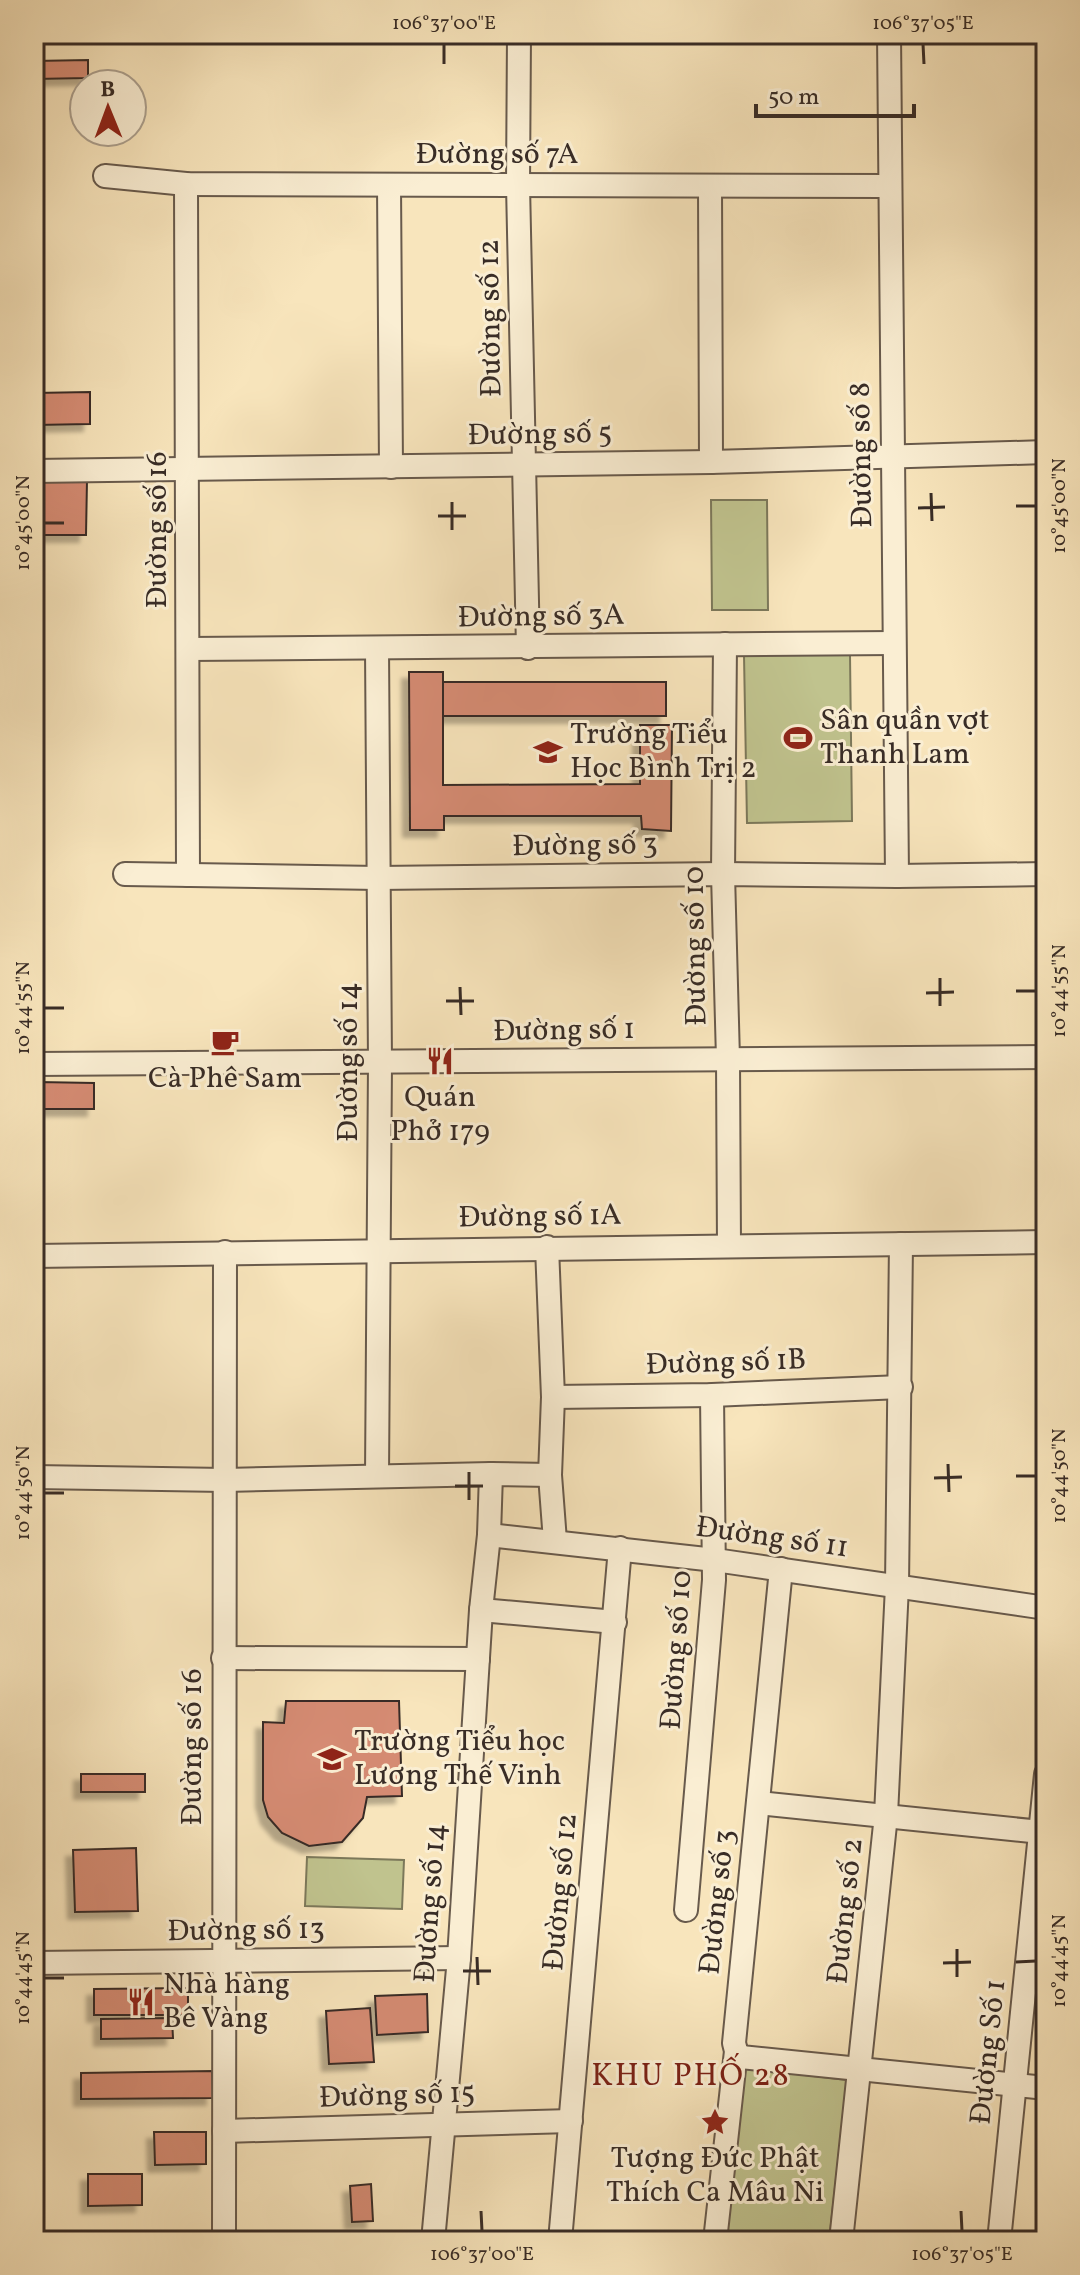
<svg xmlns="http://www.w3.org/2000/svg" width="1080" height="2275" font-family="Vollkorn,serif">
<style>
.green{fill:#c0c38e;stroke:#7c785a;stroke-width:2}
.building{fill:#d58b73;stroke:#382c26;stroke-width:2;filter:url(#shadow)}
.lines{fill:none;stroke-linecap:round;stroke-linejoin:round}
.minor-casing{stroke:#685a4c;stroke-width:26}
.minor{stroke:#faeed3;stroke-width:22}
.ticks{fill:none;stroke:#382c26;stroke-width:3}
.labels{text-anchor:middle;dominant-baseline:central;stroke-width:6;stroke-linejoin:round;paint-order:stroke}
.street-label{font-size:30px;fill:#382c26;stroke:#faeed3}
.poi-label{font-size:30px;fill:#382c26;stroke:#faeed3;text-anchor:start}
.neighbourhood-label{font-size:32px;letter-spacing:2px;fill:#7a1f14;stroke:#faeed3}
.neatline{fill:none;stroke:#382c26;stroke-width:3}
.ticks-label{font-size:20px;text-anchor:middle;fill:#382c26}
</style>
<defs>
<filter id="shadow"><feDropShadow dx="-7" dy="7" stdDeviation="2" flood-color="#0004"/></filter>
</defs>
<rect width="100%" height="100%" fill="#f8e5bc"/>
<filter id="stains"><feTurbulence type="fractalNoise" baseFrequency=".0025" numOctaves="4"/><feColorMatrix values="0 0 0 0 .2 0 0 0 0 .09 0 0 0 0 .02 0 0 0 .5 -.17"/></filter>
<radialGradient id="worn" r=".72"><stop offset=".6" stop-color="#630" stop-opacity="0"/><stop offset="1" stop-color="#630" stop-opacity=".3"/></radialGradient>
<g class="green">
<path d="M711,500h56l1,110h-56z"/>
<path d="M744,655h106l2,166 -105,2z"/>
<path d="M307,1857l97,3 -2,49 -97,-3z"/>
<path d="M744,2068l103,12 -18,161h-105z"/>
</g>
<g class="building">
<path d="M88,60v18l-54,1v-18z"/>
<path d="M90,392v32l-55,1 -1,-32z"/>
<path d="M34,480h53l-1,55h-52z"/>
<path d="M409,672h34v113l197,-1v-59h32l-1,106 -29,-2 -1,-13h-197v14h-34z"/>
<rect x="443" y="682" width="223" height="34"/>
<path d="M38,1082l56,1v26h-57z"/>
<path d="M286,1701h113l3,95 -35,1 -4,21 -21,24 -33,4 -27,-13 -14,-16 -5,-17v-78l21,1z"/>
<rect x="81" y="1774" width="64" height="18"/>
<path d="M136,1848l2,63 -63,1 -2,-62z"/>
<path d="M188,1988v27h-94v-26z"/>
<path d="M427,1994l1,38 -51,3 -2,-39z"/>
<path d="M370,2008l4,54 -45,2 -3,-53z"/>
<path d="M172,2018l1,20 -72,1v-20z"/>
<path d="M212,2071l1,27 -132,1v-26z"/>
<path d="M154,2132h52v32l-51,1z"/>
<path d="M88,2174h54v31l-54,1z"/>
<path d="M371,2184l2,37 -21,1 -2,-36z"/>
</g>
<g class="lines">
<defs>
<g id="minor">
<path d="M519,34l-1,151 10,463"/>
<path d="M889,34l8,842"/>
<path d="M105,176l81,8 703,2"/>
<path d="M186,184l2,691"/>
<path d="M389,185l2,282"/>
<path d="M710,186l1,276"/>
<path d="M34,471l677,-9 335,-10"/>
<path d="M725,644l-2,230 5,185 1,187"/>
<path d="M188,649l706,-6"/>
<path d="M125,874l253,4 345,-4 174,2 149,-2"/>
<path d="M34,1064l1012,-7"/>
<path d="M547,1247l6,150 -3,78 5,66"/>
<path d="M34,1256l1012,-14"/>
<path d="M553,1397l159,-2 189,-8"/>
<path d="M377,1476l3,-413 -3,-415"/>
<path d="M34,1477l191,3 266,-6 59,1"/>
<path d="M489,1535l226,25 331,48"/>
<path d="M481,1610l134,12"/>
<path d="M223,1658l255,1"/>
<path d="M758,1803l283,29"/>
<path d="M686,1910l28,-330 -2,-185"/>
<path d="M34,1963l425,-5"/>
<path d="M736,2051l5,6 305,31"/>
<path d="M224,2131l347,-10"/>
<path d="M224,2241l1,-989"/>
<path d="M433,2241l26,-283 22,-348 8,-75 2,-61"/>
<path d="M560,2241l60,-693"/>
<path d="M715,2241l21,-190 -2,-8 47,-474"/>
<path d="M841,2241l45,-426 11,-229 4,-342"/>
<path d="M999,2241l47,-467"/>
</g>
</defs>
<use href="#minor" class="minor-casing"/>
<use href="#minor" class="minor"/>
</g>
<path class="ticks" d="M444,44v20M923,44l1,20M931,493l1,28M452,502v28M1016,506h20M918,508l27,-1M438,516h28M44,523h20M940,978v28M460,987l1,28M1016,991h20M926,993l28,-1M446,1001h28M44,1008h20M948,1464l1,28M469,1472v28M1016,1476h20M934,1478l28,-1M455,1486h28M44,1493h20M957,1949v28M477,1957l1,28M1016,1962l20,-1M943,1963l28,-1M463,1971h28M44,1978h20M481,2211l1,20M961,2211l1,20"/>
<defs>
<symbol id="stadium-bare" viewBox="-9 -9 18 18"><path d="M0-5a6.5 5 0 1 0 0 10a6.5 5 0 1 0 0-10ZM-3.5-1.8h7v3.6h-7Z" fill="#8f2418" stroke="#faeed3" stroke-width="2.5" paint-order="stroke"/></symbol>
<symbol id="school-bare" viewBox="-9 -9 18 18"><path d="M0-5L7-2L0 1L-7-2ZM-4 1L0 2.5L4 1V4Q0 6-4 4Z" fill="#8f2418" stroke="#faeed3" stroke-width="2.5" paint-order="stroke"/></symbol>
<symbol id="cafe-bare" viewBox="-9 -9 18 18"><path d="M-5.5-4.5H6V0H3Q3 3.5 0 3.5H-2.5Q-5.5 3.5-5.5 0ZM3-3.2v2h1.7v-2ZM-6 4.5H4V6H-6Z" fill="#8f2418" stroke="#faeed3" stroke-width="2.5" paint-order="stroke"/></symbol>
<symbol id="restaurant-bare" viewBox="-9 -9 18 18"><path d="M-5-6h1v4h1v-4h1v4h1v-4h1v5L-1.5 .5V6h-2V.5L-5-1ZM5-6V6H3V1.5H1.5Q1.5-4 5-6Z" fill="#8f2418" stroke="#faeed3" stroke-width="2.5" paint-order="stroke"/></symbol>
<symbol id="sight-bare" viewBox="-9 -9 18 18"><path d="M0-6L1.8-2.2L6-1.7L2.9 1.2L3.7 5.4L0 3.3L-3.7 5.4L-2.9 1.2L-6-1.7L-1.8-2.2Z" fill="#8f2418" stroke="#faeed3" stroke-width="2.5" paint-order="stroke"/></symbol>
</defs>
<g fill-rule="evenodd">
<use href="#stadium-bare" x="778" y="718" width="40" height="40"/>
<use href="#school-bare" x="528" y="732" width="40" height="40"/>
<use href="#cafe-bare" x="205" y="1022" width="40" height="40"/>
<use href="#restaurant-bare" x="420" y="1041" width="40" height="40"/>
<use href="#school-bare" x="312" y="1739" width="40" height="40"/>
<use href="#restaurant-bare" x="121" y="1982" width="40" height="40"/>
<use href="#sight-bare" x="695" y="2102" width="40" height="40"/>
</g>
<g class="labels">
<g class="street-label">
<text x="497" y="155">Đường số 7A</text>
<text transform="translate(491 318) rotate(-91)">Đường số 12</text>
<text transform="translate(540 435) rotate(-1)">Đường số 5</text>
<text transform="translate(862 455) rotate(-91)">Đường số 8</text>
<text transform="translate(158 530) rotate(-90)">Đường số 16</text>
<text transform="translate(541 617) rotate(-1)">Đường số 3A</text>
<text transform="translate(585 846) rotate(-1)">Đường số 3</text>
<text transform="translate(696 946) rotate(-91)">Đường số 10</text>
<text transform="translate(564 1031) rotate(-1)">Đường số 1</text>
<text transform="translate(349 1062) rotate(-90)">Đường số 14</text>
<text transform="translate(540 1217) rotate(-1)">Đường số 1A</text>
<text transform="translate(726 1363) rotate(-2)">Đường số 1B</text>
<text transform="translate(772 1538) rotate(8)">Đường số 11</text>
<text transform="translate(677 1650) rotate(-86)">Đường số 10</text>
<text transform="translate(193 1747) rotate(-90)">Đường số 16</text>
<text transform="translate(561 1892) rotate(-85)">Đường số 12</text>
<text transform="translate(718 1902) rotate(-84)">Đường số 3</text>
<text transform="translate(431 1903) rotate(-86)">Đường số 14</text>
<text transform="translate(846 1911) rotate(-84)">Đường số 2</text>
<text transform="translate(246 1931) rotate(-1)">Đường số 13</text>
<text transform="translate(989 2052) rotate(-84)">Đường Số 1</text>
<text transform="translate(397 2096) rotate(-2)">Đường số 15</text>
</g>
<g class="poi-label">
<text x="820" y="721">Sân quần vợt<tspan x="820" dy="34">Thanh Lam</tspan></text>
<text x="570" y="735">Trường Tiểu<tspan x="570" dy="34">Học Bình Trị 2</tspan></text>
<text x="225" y="1079" text-anchor="middle">Cà Phê Sam</text>
<text x="440" y="1098" text-anchor="middle">Quán<tspan x="440" dy="34">Phở 179</tspan></text>
<text x="354" y="1742">Trường Tiểu học<tspan x="354" dy="34">Lương Thế Vinh</tspan></text>
<text x="163" y="1985">Nhà hàng<tspan x="163" dy="34">Bê Vàng</tspan></text>
<text x="715" y="2159" text-anchor="middle">Tượng Đức Phật<tspan x="715" dy="34">Thích Ca Mâu Ni</tspan></text>
</g>
<g class="neighbourhood-label">
<text x="691" y="2077">KHU PHỐ 28</text>
</g>
</g>
<rect width="1080" height="2275" fill="none" stroke="#f8e5bc" stroke-width="88"/>
<g transform="translate(108 108) rotate(359)"><circle r="38" fill="#faeed3" stroke="#aca08e" stroke-width="2"/>
<path d="M0-6L14 30L0 20L-14 30Z" fill="#8f2418"/>
<text y="-12" font-size="22" font-weight="bold" text-anchor="middle" fill="#382c26">B</text>
</g>
<path d="M756 104v12h158v-12" fill="none" stroke="#382c26" stroke-width="4"/>
<text x="768" y="104" font-size="24" fill="#382c26" stroke="#faeed3" stroke-width="6" paint-order="stroke">50 m</text>
<rect x="44" y="44" width="992" height="2187" class="neatline"/>
<g class="ticks-label">
<text x="444" y="29">106°37'00"E</text>
<text x="923" y="29">106°37'05"E</text>
<text transform="translate(1058 506) rotate(-90)" y="7">10°45'00"N</text>
<text transform="translate(22 523) rotate(-90)" y="7">10°45'00"N</text>
<text transform="translate(1058 991) rotate(-90)" y="7">10°44'55"N</text>
<text transform="translate(22 1008) rotate(-90)" y="7">10°44'55"N</text>
<text transform="translate(1058 1476) rotate(-90)" y="7">10°44'50"N</text>
<text transform="translate(22 1493) rotate(-90)" y="7">10°44'50"N</text>
<text transform="translate(1058 1961) rotate(-90)" y="7">10°44'45"N</text>
<text transform="translate(22 1978) rotate(-90)" y="7">10°44'45"N</text>
<text x="482" y="2260">106°37'00"E</text>
<text x="962" y="2260">106°37'05"E</text>
</g>
<rect width="100%" height="100%" filter="url(#stains)"/>
<rect width="100%" height="100%" fill="url(#worn)"/>
</svg>
